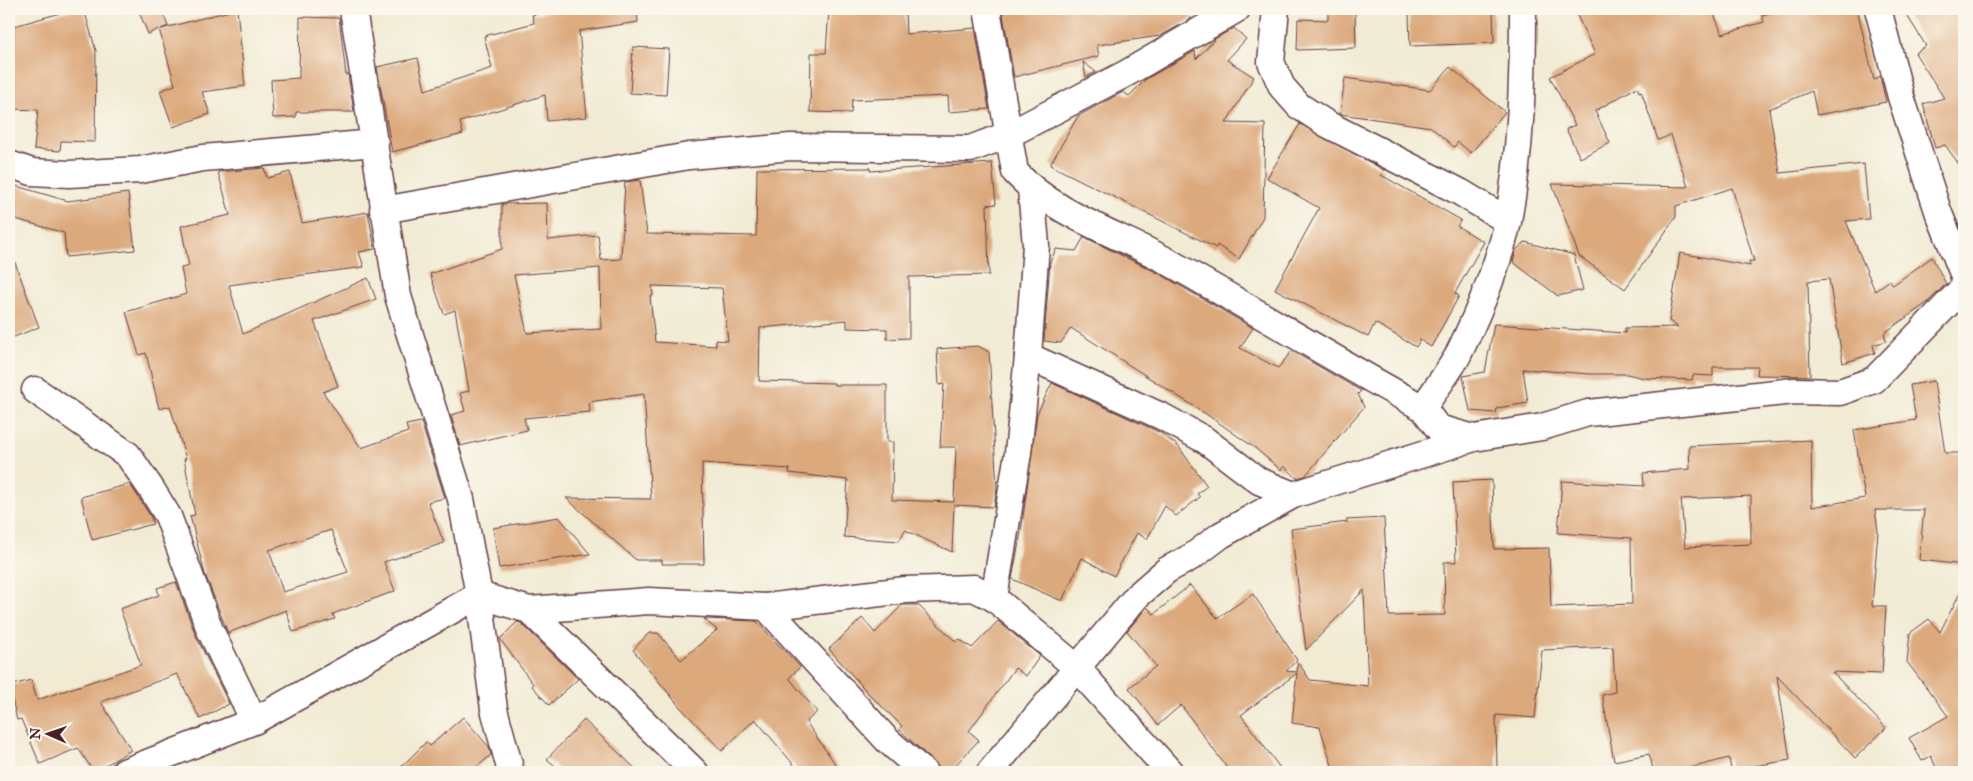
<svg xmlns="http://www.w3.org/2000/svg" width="1973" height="781" font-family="'IM FELL Great Primer',serif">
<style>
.building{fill:#dca97d;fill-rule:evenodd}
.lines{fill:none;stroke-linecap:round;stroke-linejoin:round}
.minor-casing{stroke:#633e44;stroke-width:29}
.minor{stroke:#fff;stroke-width:26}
</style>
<rect width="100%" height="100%" fill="#fbf7ec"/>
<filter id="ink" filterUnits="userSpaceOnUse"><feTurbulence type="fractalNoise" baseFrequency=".02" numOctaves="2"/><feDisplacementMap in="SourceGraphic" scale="10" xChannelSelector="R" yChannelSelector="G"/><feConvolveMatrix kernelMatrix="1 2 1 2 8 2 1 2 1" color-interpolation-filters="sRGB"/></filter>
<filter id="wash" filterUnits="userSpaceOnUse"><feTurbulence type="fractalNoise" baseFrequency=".0096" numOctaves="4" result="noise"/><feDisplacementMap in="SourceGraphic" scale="20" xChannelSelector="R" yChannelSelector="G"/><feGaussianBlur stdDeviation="1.12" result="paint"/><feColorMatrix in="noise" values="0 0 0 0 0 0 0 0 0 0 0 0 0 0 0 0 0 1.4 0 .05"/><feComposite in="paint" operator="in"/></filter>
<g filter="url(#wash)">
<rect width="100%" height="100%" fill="#f1ebd4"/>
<g id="blocks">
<g class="building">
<path d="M75,9h9l12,42 -1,91 -34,-1 -1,10 -26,-2 4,-39 -25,-1 1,-83z"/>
<path d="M138,9h23l7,17 -7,3 76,-20 8,77 -43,6 8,22 -37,13 -13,-36 15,-6 -16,-56 -11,5z"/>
<path d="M559,9h78l1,13 -59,9 8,86 -40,4 -2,-26 -85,27 3,12 -71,18 -15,-85 41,-9 7,32 67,-22 -8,-32 50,-13 -2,-8z"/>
<path d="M829,9h76l1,25 69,-6 14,81 -40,3 -1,-16 -96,4 -1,13 -41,-1 1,-59h15z"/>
<path d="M1002,9h187l2,10 -31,17 -63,9 2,11 -85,21z"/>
<path d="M1328,9h27l1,39 -59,2 1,-31 30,1z"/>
<path d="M1574,9h138l10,25 42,-12 -2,-7 23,-6h72l17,71 6,-4 6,26 -69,13 -5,-24 -43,18 11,64 84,-9 5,55 -23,2 29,70 15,-11 3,5 39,-28 14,27 -19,19 -43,30 2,8 -13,4 2,8 -32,10 -14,-84 -21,2 2,95 -53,-1 1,-8h-45v9l-20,-1 -1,5 -48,-2 -17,-4h-37l-67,-5 5,34 -31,5 -1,5 -26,-2 -7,-35 22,-4 9,-48 131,9v-5l53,-1 -9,-6 11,-68 70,13 -1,-5h5l-22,-73 -56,18v11l-51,72 -46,-33 -27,-72 136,3 -17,-52 -13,5 -17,-49 -2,1 -2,-5 -42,24 15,32 -30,15 -14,-29 9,-4 -25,-48 45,-23z"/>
<path d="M1903,9h54l7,12v150l-19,-26 -10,3 -12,-44 21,-6 -29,-45 11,-7z"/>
<path d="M1493,10l1,33 -84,3 -1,-33z"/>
<path d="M300,17l39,1 7,57 2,-1 6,38h-58v5l-23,1 -2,-38 28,-2z"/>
<path d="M1234,28l12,11 -19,21 27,17 -28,46 39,1 -2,93 -24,42 -22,-14 -1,3 -166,-83 28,-49 45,-24 6,4 17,-17 49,-28 1,8 20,-21z"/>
<path d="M633,47l36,2 -3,46 -36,-2z"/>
<path d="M1083,62l13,10 -10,5z"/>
<path d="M1450,67l55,45 -34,41 -13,-11 -4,5 -23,-20 -91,-13 5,-36 85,12z"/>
<path d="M1300,124l84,46 -3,5 80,45 -4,6 27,16 -29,51 4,3 -28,51 -11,-7 -4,7 -41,-24 -7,14 -93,-48 44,-81 -52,-30z"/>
<path d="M992,163l4,41 -9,1 2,70 -80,2v61l-22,1v-10l-40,-1v-8l-87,8 -1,53 75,2v2h53v57h6l-1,58 62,2 2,-55h-16l4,-63 -5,1 -2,-36 41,-3 11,6 8,137 -3,18 -40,-2 -2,47 -47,-22 -6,11 -55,-4 4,-57 -59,-7 1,-4 -88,-6 2,101h-42v-4h-26l-70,-62 85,1 -7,-105 -55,8 1,10 -66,6 3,12 -67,16 -9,-31 14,-4 -5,-18 9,-2 -14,-81 -11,4 -14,-40 72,-25v-45l45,-1 1,37 50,-5 3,25 20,-1 4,-77 15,-2 7,54 109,2 1,-67 113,-1v3zM600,268l1,61 -74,4 -13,-58zM652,286l70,2 6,53 -12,-1v6l-61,-4 -5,-46h3z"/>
<path d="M264,168l3,10 23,-6 12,51 66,-11 7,37 -16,3 5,15 -135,18 14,49 125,-56 8,21 -62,22 24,65 -15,6 38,56 47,-16 -2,-7 15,-3 24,76 -17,4 16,41 -60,19 11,29 -62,23 2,5 -42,13 -7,-22 -58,23 -23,-59 -15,-58 5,-1 -11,-56h2l-16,-53 -11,3 -13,-56 -7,2 -13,-43 60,-18 -5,-26 8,-2 -8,-40 49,-11 -12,-43zM331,530l17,42 -65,20 -14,-42z"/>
<path d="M9,184l59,17 60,-8 7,57 -69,7 -2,-24 -55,-16z"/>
<path d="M1084,237l76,37 93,54 -13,20 38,20 14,-17 64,37 5,3 -3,3 6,13 -59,69 -8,2 -13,-12 -3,4 -26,-22 -49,-34 -135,-86 -10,15 -17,-2 6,-79 6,-13 20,2z"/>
<path d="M1525,242l49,13 9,35 -25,6 -45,-34 3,-12z"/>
<path d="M9,252h2l28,75 -30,12z"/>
<path d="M1934,381l11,72h19v112l-45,-5 5,-50h-49l3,21 -6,75h14l-4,68 -50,-2 54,56 -31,30 -78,-82 13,84 -59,10 -2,-12 -54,14h-21l-5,-18 -35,7 -12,-66 13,-3 -2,-45 -71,3 -7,68 -39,-3 1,57h-163l-14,-45 -28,-4 5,-50 -56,42 42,57h-53l-49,-67 -23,20 -29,-37 27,-22 -29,-35 20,-24 7,7 36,-29 27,33 36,-24 44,66 -11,11 11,1 1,-10 12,18 58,6 -4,-96 -58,60 -15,-121 57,-7 -2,-2 38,-2 5,98 56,-1 -1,-53h12l-3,-80 39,-2 2,69 55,-1 2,59 81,-3 -1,-66 -73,-5 4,-52 82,5 -1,-13 47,-4 -1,-23 122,-6 1,67 53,-9 -11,-68 62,-10 -6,-35zM1751,496v48l-66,3 -4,-48z"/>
<path d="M1052,383l107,49 19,14 29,40 -10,8 3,3 -24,19 -11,-10 -18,33 -10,-6 -23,43 -32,-18 -20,43 -50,-22 9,-47 16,-118z"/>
<path d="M130,484l21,33 2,7 -61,16 -11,-43z"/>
<path d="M559,517l31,37 -91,14 -6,-40z"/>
<path d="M176,582l20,54 33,68 -29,15 -23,-45 -76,28 30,48 -37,22 -16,-24 -38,16 -19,-45 -4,1 -8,-34 22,-6 6,20 104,-35 -21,-56 39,-14 -2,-7z"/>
<path d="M1964,585v187h-26l-7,-16 -9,5 -13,-23 39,-22 -41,-54 3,-29 19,-14 11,13z"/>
<path d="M902,605h16l38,37 3,-3 13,9 26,-27 42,35 -14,20 -11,-8 -46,63 10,9 -30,32h-5l-45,-43 3,-3 -32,-31 -41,-46 33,-31 13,15z"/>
<path d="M704,619l52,2 44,46 -11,11 28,34 -11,10 35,50h-41l-45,-53 -33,32 -42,-44 -47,-57 16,-17h9l23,27 36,-30z"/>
<path d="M517,622l4,1 57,56 -29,26 -17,-19 1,-2 -33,-45z"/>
<path d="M463,717l26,30 2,8 -20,17h-75l30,-30 4,4z"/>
<path d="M584,720l55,52h-77l-15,-13z"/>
</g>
</g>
</g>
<g filter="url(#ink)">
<use href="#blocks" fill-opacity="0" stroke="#633e44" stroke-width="1"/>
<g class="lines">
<defs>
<g id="minor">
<path d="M353,9l45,287 63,203 18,96 15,114 17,63"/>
<path d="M987,9l28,163c40,43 101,61 152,89 86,48 169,100 256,147l15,20 36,10"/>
<path d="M1276,9l-5,53 11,25 17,19 28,18 133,68 48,29"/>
<path d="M1878,9l23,88 37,114 26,65"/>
<path d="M9,164l23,8 37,2 71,-4 63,-12 172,-15"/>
<path d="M383,210l306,-54 102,-9 179,2 40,-15 117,-61 110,-64"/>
<path d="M1028,356l135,61 42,23 54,41 34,14"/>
<path d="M35,390l93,65 24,35 16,26 42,114 44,91"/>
<path d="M1423,408c11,-17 24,-34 34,-51 21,-43 41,-89 51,-136 13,-70 15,-141 15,-212"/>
<path d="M994,598l24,-145 10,-97 8,-111 -5,-56"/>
<path d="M766,607l121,133 37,32"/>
<path d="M529,610l120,-9 117,6 139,-17 69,-2 20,10 82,69 94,105"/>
<path d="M124,772l130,-51 225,-126 50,15 166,162"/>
<path d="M990,772l147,-176 30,-26 26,-14 28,-21 72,-40 181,-57 68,-11 46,-14 206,-22 46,1 34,-12 90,-93"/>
</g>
</defs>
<use href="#minor" class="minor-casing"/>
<use href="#minor" class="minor"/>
</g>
</g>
<rect width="1973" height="781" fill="none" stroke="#fbf7ec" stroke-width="30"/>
<g transform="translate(48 734) rotate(272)" stroke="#fbf7ec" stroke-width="4" paint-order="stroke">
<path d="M0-4L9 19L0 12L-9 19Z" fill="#4a1f2b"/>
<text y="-8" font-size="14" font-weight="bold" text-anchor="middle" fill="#4a1f2b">N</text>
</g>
</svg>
